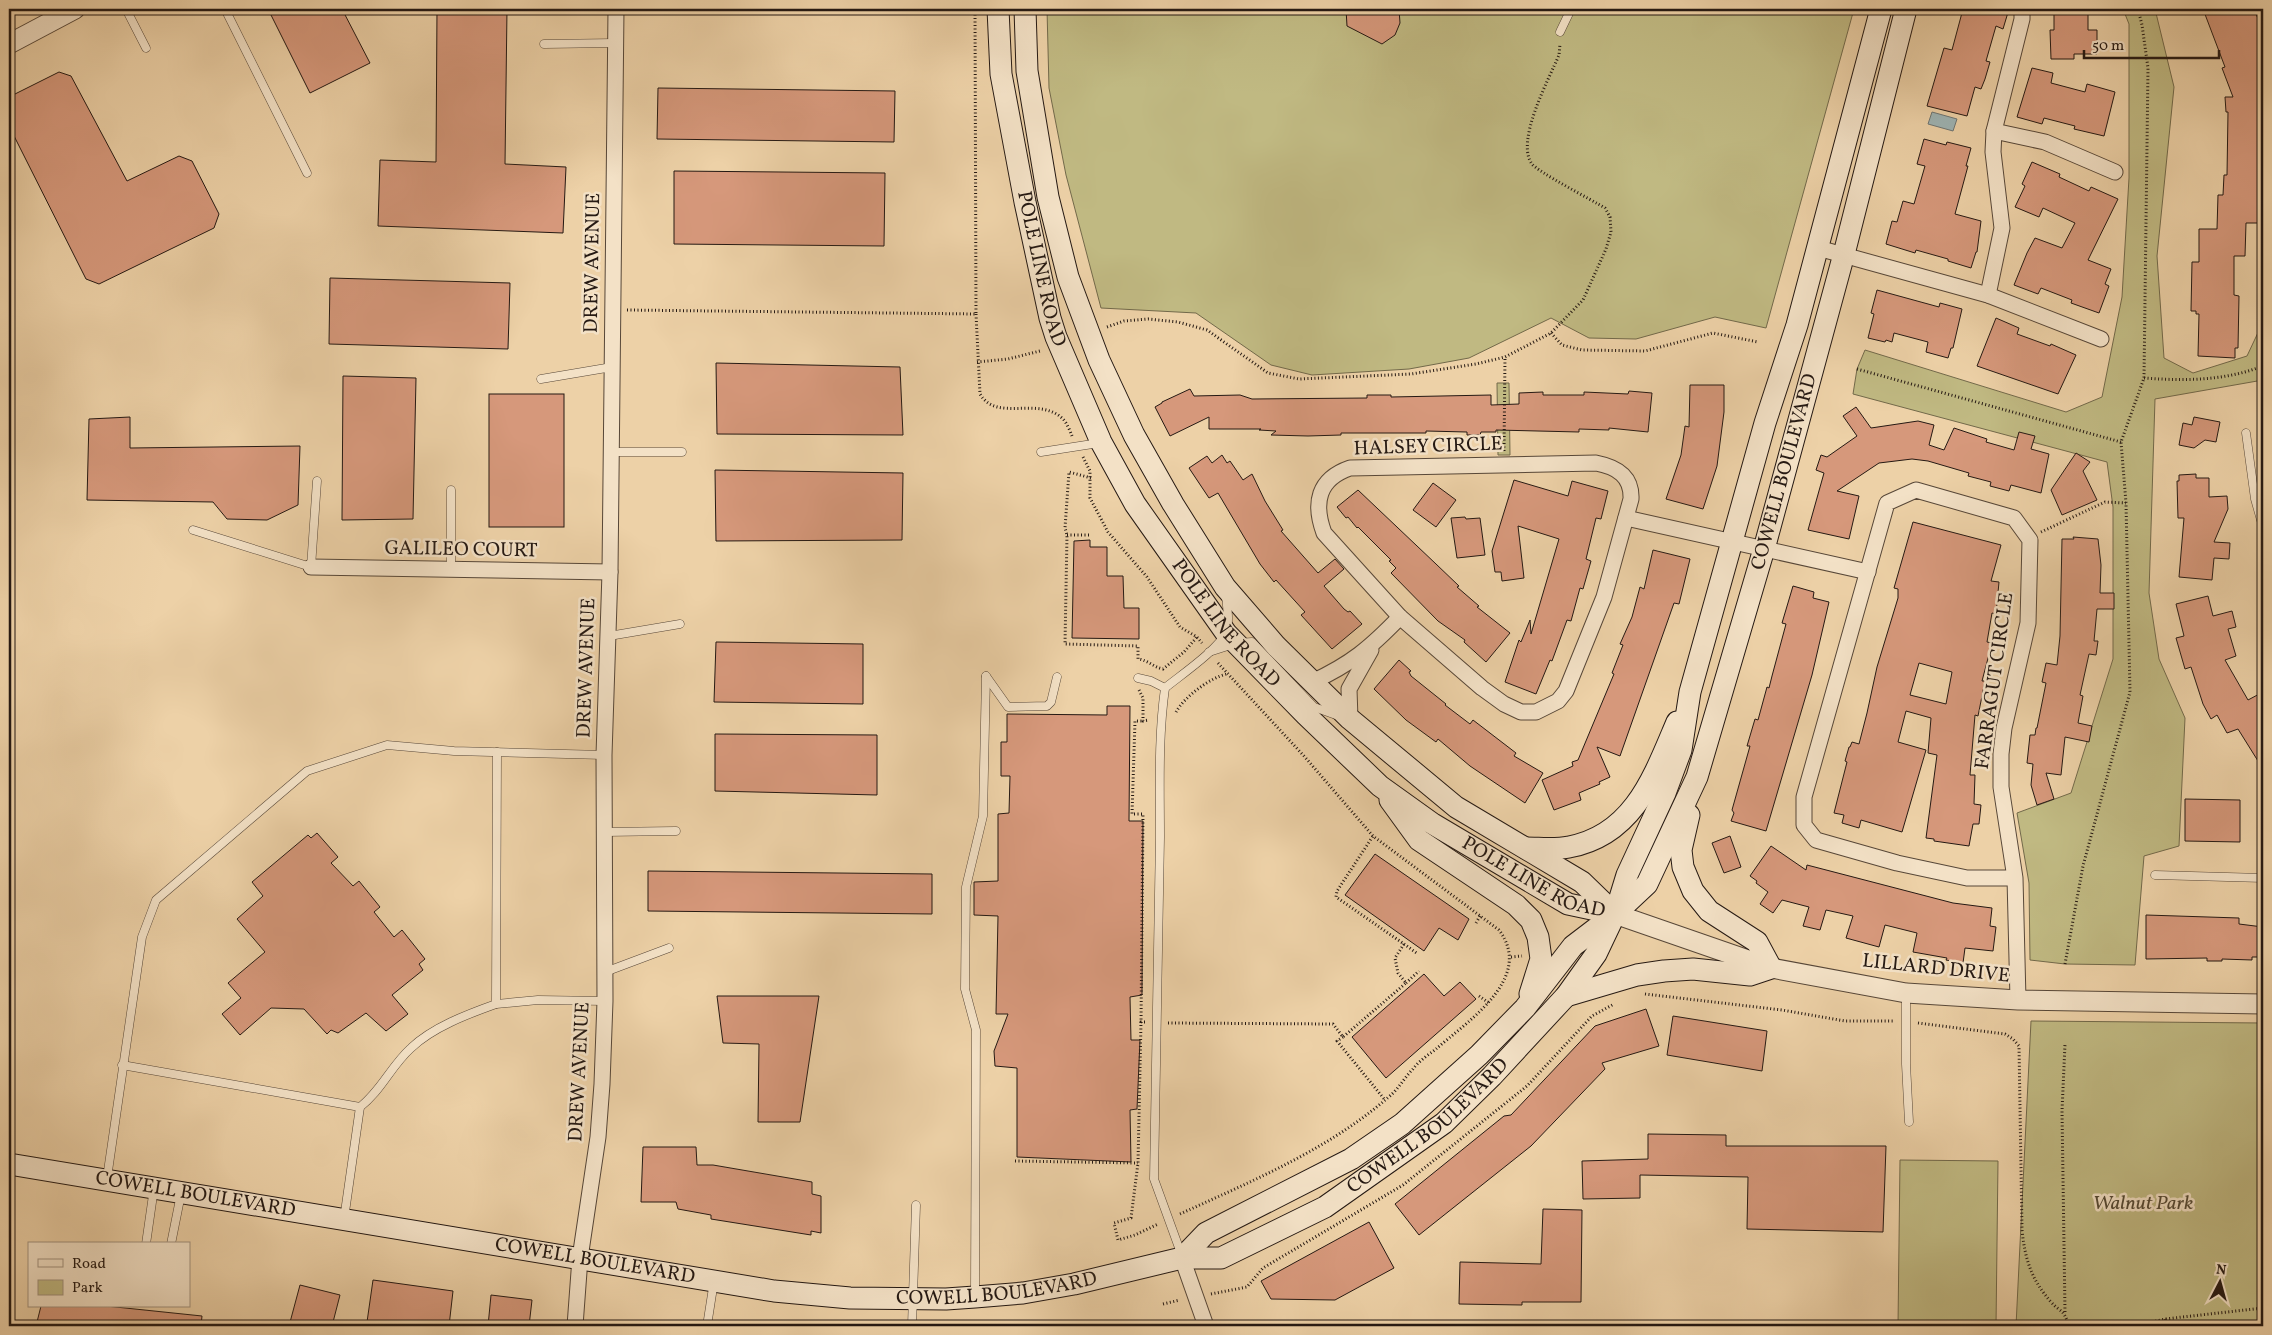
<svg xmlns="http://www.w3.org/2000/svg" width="2272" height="1335" font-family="Vollkorn,serif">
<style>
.green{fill:#c0b982;stroke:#72694a}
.water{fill:#9eb4b4;stroke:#6e7674}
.building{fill:#d6987b;stroke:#251913;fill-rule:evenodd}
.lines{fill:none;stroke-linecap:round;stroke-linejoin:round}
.service-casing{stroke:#574738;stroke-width:9}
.minor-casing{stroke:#574738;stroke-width:17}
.tertiary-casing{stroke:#574738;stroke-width:21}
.secondary-casing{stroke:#251913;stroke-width:23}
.path{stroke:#251913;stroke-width:3;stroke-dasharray:1 2.5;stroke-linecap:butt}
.service{stroke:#f3e1c6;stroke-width:8}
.minor{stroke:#f3e1c6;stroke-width:15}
.tertiary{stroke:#f3e1c6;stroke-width:19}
.secondary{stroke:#f3e1c6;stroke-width:21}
.labels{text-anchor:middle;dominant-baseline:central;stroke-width:5;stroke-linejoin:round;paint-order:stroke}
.street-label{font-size:20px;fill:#251913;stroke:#f3e1c6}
.park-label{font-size:20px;font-style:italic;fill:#544934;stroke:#f3e1c6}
</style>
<rect width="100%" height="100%" fill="#edd1a7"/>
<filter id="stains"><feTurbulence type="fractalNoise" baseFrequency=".004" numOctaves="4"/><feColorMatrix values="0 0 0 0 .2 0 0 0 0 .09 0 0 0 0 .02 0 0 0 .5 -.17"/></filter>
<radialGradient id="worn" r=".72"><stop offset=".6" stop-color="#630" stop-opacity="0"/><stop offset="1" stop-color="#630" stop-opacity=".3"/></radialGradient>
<g class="green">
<path d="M1047,9h807l-88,319 -51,-11 -79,22 -47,-1 -38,-20 -82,40 -60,11 -97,6 -41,-10 -75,-52 -95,-5 -35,-133 -17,-87z"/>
<path d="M2123,9h32l19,78 -17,169 7,102 29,15 54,-17 16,-34v58l-108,19 -6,194 10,66 26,59 -6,128 -35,10 -9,109 -70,-1 -35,-4 -1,-77 -12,-70 54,-20 42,-134v-152l-6,-45 -254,-68 4,-25 8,-19 201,62 36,-15 20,-100 7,-119v-154z"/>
<path d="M1497,383h12l1,72h-12z"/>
<path d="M2031,1021l232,2v303h-247z"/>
<path d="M1900,1160l98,1 -2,165h-98z"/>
</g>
<path class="water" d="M1932,112l25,7 -4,12 -25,-7z"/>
<g class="building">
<path d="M268,9h74l28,54 -60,30z"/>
<path d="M437,9h70l-2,155 61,3 -3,66 -185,-7 2,-66 56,2z"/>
<path d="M1346,9h53l1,14 -5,12 -13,9 -35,-18z"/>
<path d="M1963,9h46l-6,20 -7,-3 -10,35 4,1 -5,17 -4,10 -6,-2 -8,29 -40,-10 17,-58 8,2z"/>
<path d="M2054,9h34v21h9v24h-23v5h-23l-1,-29h4z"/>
<path d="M2203,9h51l9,22v178h-4v14h-13l-1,33h-11v39l5,1 -1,52h-3v10l-37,-2 1,-42h-3v-3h-5l1,-49h7v-33h18l1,-34h5l1,-20h3l1,-63h-2l-1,-15h8l-11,-29 3,-1z"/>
<path d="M2032,68l21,5 -2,10 34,9 2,-8 28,8 -11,44 -30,-7 1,-3 -31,-8 -2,6 -25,-7z"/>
<path d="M59,72l12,4 56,105 52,-25 13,5 27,53 -5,14 -115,56 -13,-5 -77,-153v-29z"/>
<path d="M658,88l237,3 -1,51 -237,-3z"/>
<path d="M1924,139l22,6 1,-3 24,6 -5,18h2l-13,48 26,7 -4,31h-1l-5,16 -23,-7v-2l-32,-9 -1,3 -29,-9 6,-23 5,1 6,-21 11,3 11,-38 -8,-2z"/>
<path d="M2032,162l28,12 -1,3 30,14 2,-4 27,12 -30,61 23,9 -6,15 4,2 -10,27 -28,-10 1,-3 -31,-12 -3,6 -24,-9 13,-32 8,-15 27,10 13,-25 -32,-15 -4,9 -24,-10 10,-21 -3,-2z"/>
<path d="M674,171l211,2 -1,73 -210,-2z"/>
<path d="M330,278l180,5 -2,66 -179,-5z"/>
<path d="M1877,290l62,17 1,-4 22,6 -9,39h-2l-3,10 -22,-6 2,-10 -34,-9 -2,9 -6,-2 -1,2 -17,-4 6,-24 -3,-1z"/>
<path d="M1996,318l23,10 -2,6 33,12 1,-2 25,11 -18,39 -81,-28z"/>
<path d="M716,363l184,4 3,68 -186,-1z"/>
<path d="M343,376l73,2 -3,141 -71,1z"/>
<path d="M1690,385h34v27l-7,54 -14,43 -37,-10 15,-44 4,-29 4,1z"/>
<path d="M1190,389l4,7 46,-1 12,4 115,-1v-3h24v2l100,-2v10l28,-1v-11l24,-1v3h41v-3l44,2 1,-3 23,2 -4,39 -39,-4v2l-30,-1v3l-83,-2v2h-15l-1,3h-13v-3l-41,-1v2h-85v2l-33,1 -37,-1 5,-4 -17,-1 2,-1h-52v-12l-39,19 -15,-29 7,-4v-1z"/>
<rect x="489" y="394" width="75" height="133"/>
<path d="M1856,407l15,21 47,-7 16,4 -5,20 15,5 10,-22 33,11 -1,3 28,8 5,-18 16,4 -4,13 18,5 -8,39 -30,-8 -2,6 -19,-5 1,-4 -23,-6 1,-3 -41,-12 -16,-2 -33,4 -42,28 22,5 -10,43 -41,-9 16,-57 -8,-3 5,-15 6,2 30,-21 -14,-20z"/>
<path d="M130,417v31l170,-2 -2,59 -31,15 -40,-1 -14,-17 -126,-2 2,-81z"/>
<path d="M2194,417l26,5 -4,20 -11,-2 -11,8 -15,-3 4,-22 9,2z"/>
<path d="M2076,453l14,9 -7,9 14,29 -35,15 -11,-25z"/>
<path d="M1222,455l5,8 3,-2 13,19 9,-6 13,27 18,29 -2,1 37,42 17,-14 9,10 -20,17 20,23 4,3 2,-1 12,13 -30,25 -31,-34 4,-3 -29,-32 -2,2 -14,-18 -42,-71 -9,5 -20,-30 18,-12 5,7z"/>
<path d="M715,470l188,3 -1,67 -186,1z"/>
<path d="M2196,474v4h13v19l18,-1 1,13 -14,33 16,1 -1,16 -15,-1 -2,22 -33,-3 5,-59h-6l-1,-37h2v-6z"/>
<path d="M1514,480l54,16 4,-15 36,10 -7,28 -5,-1 -10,41 5,2 -8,28 -3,-1 -9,33 -4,-1 -15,41 -2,-1 -14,34 -31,-12 14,-42 2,2 9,-22 1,14 28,-95 -41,-13 6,52 -22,3 -1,-9h-6l-3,-21z"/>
<path d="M1433,483l23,17 -20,27 -23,-17z"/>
<path d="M1358,490l78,74 23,22 -2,1 22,19 -2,1 33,26 -24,29 -22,-20 1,-2 -27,-19 -47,-48 5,-5 -7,-7 2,-1 -33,-33 -1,1 -9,-11 -2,1 -9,-11z"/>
<path d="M1465,517l1,2 14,-1 5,37 -28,3 -6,-40z"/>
<path d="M1913,522l88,23 -10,36 8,1 -3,32 -4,-1 -5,29 5,1 -10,38h3l-7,35 -3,-1 -5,60h5l-1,29 7,1 -2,19h-6l-4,22 -35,-5v-2l-8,-1 11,-83 -9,-2 3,-35 -25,-7 -8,31 28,8 -24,82 -41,-12 -2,8 -17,-5 2,-8 -10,-2 13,-51 -2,-1 4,-14h1l2,-5 7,2 8,-31 10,-46 21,-69v-9l-4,-1zM1919,663l33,9 -6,32 -36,-9z"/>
<path d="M2073,537l25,2 3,26 -1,28h14v16h-17l-3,32h4l-2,14 -7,-1 -9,41 3,1 -5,27 14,3 -3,16 -24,-5 -4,38 -15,-2 8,26 -17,6 -6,-20 2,-21 -6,-1 3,-28h5l1,-7h1l9,-45 -4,-1 4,-19 11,2 3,-29 2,-97h12z"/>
<path d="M1090,540v7h17v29h16l1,32h15v31l-67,-1 2,-97z"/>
<path d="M1653,550l37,9 -11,45 -5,-1 -54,153 -23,-9 13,30 -11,5 1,2 -21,9 2,7 -27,10 -12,-30 31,-14 -1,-4 6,-2 36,-86 -2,-1 11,-28 -3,-1 12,-27 8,-30 4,2z"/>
<path d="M1793,586l21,6 -1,6 16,4 -17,73 -46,156 -35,-10 3,-8 -2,-3 18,-64h-3l8,-27 3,1 9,-33 2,1 3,-12 14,-52 -4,-1z"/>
<path d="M2208,596l5,20 19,-5 4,16 -8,2 8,27 -11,4 23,40 15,-8v77l-25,-40 -11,4 -10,-18 -6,4 -8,-15 -12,-37 -6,2 -9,-31 8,-2 -8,-32z"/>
<path d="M716,642l147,2v60l-149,-2z"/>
<path d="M1399,660l12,11 -2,1 2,4 35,28 -1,1 25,19 3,-4 43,33 -2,3 29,17 -18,30 -55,-37 -32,-27 -2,3 -30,-22 -32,-31z"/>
<path d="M1107,706h23l-1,115h14l-1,174 -12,2 1,43h9l-3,69 -7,1 1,52 -114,-5v-89l-22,-2 -1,-15 14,-37h-12l2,-98 -24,-1v-33l24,-1v-67l11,-1 1,-37h-9v-34h6v-28l100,1z"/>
<path d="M715,734l162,1v60l-162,-4z"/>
<path d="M2185,799l55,1v42l-55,-1z"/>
<path d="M317,833l21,24 -7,6 22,23 6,-5 21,26 -6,5 20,25 8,-7 23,29 -6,5 4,6 -31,25 16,19 -22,17 -20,-18 -28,20 -7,-3 -4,4 -23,-25 -33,-1 -31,27 -18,-21 19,-16 -13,-15 37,-31 -28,-33 26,-23 -11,-14 56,-47 3,3z"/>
<path d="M1730,836l11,31 -17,6 -12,-30z"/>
<path d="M1771,846l35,24 1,-5 146,38 39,5 -2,18 6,1 -3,24 -28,-3 -2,15 -17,-3 1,-2 -34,-6 4,-19 -32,-8 -6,22 -33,-9 7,-22 -27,-6 -6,20 -17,-4 6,-19 -27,-7 -9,13 -13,-9 8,-12 -12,-9 1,-2 -7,-5z"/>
<path d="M1375,854l94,65 -11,21 -19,-12 -15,23 -79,-56z"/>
<path d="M648,871l284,3v40l-284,-3z"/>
<path d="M2146,915l93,3v6l24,3v27h-4v3h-7v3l-30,-1v2h-15v-3l-61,1z"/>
<path d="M1424,974l20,22 16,-14 16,17 -90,79 -34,-41z"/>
<path d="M717,996h102l-19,126h-42l1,-78 -36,-1z"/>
<path d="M1646,1009l13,37 -57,17 3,6 -74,77 -112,89 -24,-31 109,-88 7,-1 84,-89z"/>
<path d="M1673,1016l94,15 -5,40 -95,-16z"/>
<path d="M1648,1134l78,1v11h160l-3,86 -136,-3 1,-52 -108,-2v23l-57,1 -1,-38 66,-2z"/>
<path d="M643,1147h53l1,18h16l99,17v12l9,2v37l-10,-2v4l-100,-16v-4l-33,-6 -2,-7h-35z"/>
<path d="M1543,1209l39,1 -1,92h-59v3l-63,-1 1,-42 81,2z"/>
<path d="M1369,1222l25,46 -59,32 -64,-1 -10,-18z"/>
<path d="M373,1280l80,11 -4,35h-50l-32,-4z"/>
<path d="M300,1285l40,10 -8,31h-43z"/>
<path d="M491,1295l41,5 -3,26h-41z"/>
<path d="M41,1306h65l96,10 -1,10h-165z"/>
</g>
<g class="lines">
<defs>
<g id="service">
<path d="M126,9l20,39"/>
<path d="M225,9l82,164"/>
<path d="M1560,32l11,-23"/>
<path d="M544,44l71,-1"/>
<path d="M541,379l71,-12"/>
<path d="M2246,433l9,66 8,28"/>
<path d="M611,452h71"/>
<path d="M1041,452l58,-9"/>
<path d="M193,530l118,37 6,-86"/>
<path d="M451,569v-79"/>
<path d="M609,636l71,-12"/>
<path d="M1209,652l28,-9 15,-1 62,65 22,8"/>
<path d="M986,676l22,31 39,-1 4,-4 6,-25"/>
<path d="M1138,678l13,3 14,7c16,-13 54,-39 61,-56 4,-11 1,-25 0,-36"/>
<path d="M1165,688c-7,50 -5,99 -5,149l-6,342 28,77"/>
<path d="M604,832l72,-1"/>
<path d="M2155,875l108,3"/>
<path d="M605,972l64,-24"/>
<path d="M1906,993v71l3,58"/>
<path d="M496,1004l42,-4 67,1"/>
<path d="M122,1065l238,42c21,-16 31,-41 51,-59 22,-21 57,-34 85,-44l1,-252"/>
<path d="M107,1178l35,-241 14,-37 151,-129 80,-26 67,6 150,4"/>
<path d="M344,1219l16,-112"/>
<path d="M146,1244l8,-56"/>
<path d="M171,1244l10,-50"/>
<path d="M975,1296l1,-266 -11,-41 1,-102 17,-71 3,-140"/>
<path d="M707,1326l7,-45"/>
<path d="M912,1326l4,-121"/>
</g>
<g id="minor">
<path d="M1994,131l51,11 70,30"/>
<path d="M1818,248l170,47 113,44"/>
<path d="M1988,295l14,-67 -9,-76 1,-21 28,-112v-10"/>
<path d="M1596,463c21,4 36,13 35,36l-27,98 -38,94 -8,10 -22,11h-15l-17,-8 -22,-16 -82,-71 -76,-84c-11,-30 -6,-54 26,-65z"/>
<path d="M1626,518l242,54"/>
<path d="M311,567l299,5"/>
<path d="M1312,682c39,-18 58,-34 88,-65"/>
<path d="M1350,719l-1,-30 22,-39"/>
<path d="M2015,878h-48l-70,-15 -81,-23 -12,-15v-28l83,-294 29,-13 98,28 16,22 -2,83 -24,105 -3,26v33l14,91 3,122"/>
<path d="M1182,1258l24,68"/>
<path d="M575,1326l5,-68 18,-121 4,-53 3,-83 -1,-246 6,-183 6,-563"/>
</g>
<g id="tertiary">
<path d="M9,44l66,-35"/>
<path d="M1615,914l156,54 135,25 112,7 245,4"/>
</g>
<g id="secondary">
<path id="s1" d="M998,9l3,65 24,128 25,116 6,19 45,105 34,62 91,129 80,82 74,71 53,38 135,80 47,10"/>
<path d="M1025,9l2,62 21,126 20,80 31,83 35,75 39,69 52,83 51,59 74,73 106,88 126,75 33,32"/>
<path d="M1390,800l29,40 97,65 15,15 7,17 3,22 -11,35"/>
<path d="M1526,848c14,0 29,2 43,-1 65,-12 85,-71 108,-125"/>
<path d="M1566,996l71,-21 27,-4 29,-2 57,6 21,-7 -14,-26 -48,-31 -16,-20 -10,-24 -2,-17 8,-35"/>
<path id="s2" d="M9,1164l765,127 76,7 96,1 29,-2 48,-4 51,-9 108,-26h39l104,-51 119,-84 48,-47 74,-80 30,-42 19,-40 12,-39 38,-82 16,-43 9,-58 75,-269 32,-98 84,-316"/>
<path id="s3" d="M1182,1258l24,-25 145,-74 51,-35 77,-69 46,-47 48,-62 42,-32 32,-30 50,-107 67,-228 80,-295 62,-245"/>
</g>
</defs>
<use href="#service" class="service-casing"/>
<use href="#minor" class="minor-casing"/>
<use href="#tertiary" class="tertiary-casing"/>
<use href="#secondary" class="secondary-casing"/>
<g class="path">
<path d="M627,310l349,4 -1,-305"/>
<path d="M976,314l4,80c17,29 58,1 83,25 4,4 7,12 9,17"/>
<path d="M1107,327l17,-6 24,-2 30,3 29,8 61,43 31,6 112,-5 65,-10 29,-7 46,-24 32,-33 23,-51 5,-17 -1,-15 -5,-9c-13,-8 -67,-36 -73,-44 -17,-23 17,-85 27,-109l1,-11"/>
<path d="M1551,333l11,12 20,5 63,1 68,-18 45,9"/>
<path d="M977,362l31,-3 32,-8"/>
<path d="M1857,369l264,73"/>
<path d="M2144,378c41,3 80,3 119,-12"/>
<path d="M1504,451l1,-94"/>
<path d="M1083,457l7,14v27l18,34 39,45 33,50 17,10 5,6"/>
<path d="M1091,478l-22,-6 -4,56 2,7 -2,109 73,2v13c10,1 15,8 25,10l21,-17 13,-15"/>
<path d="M2041,532l64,-30 21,1"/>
<path d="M1067,535h22"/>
<path d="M1139,690l4,8v23l6,-1"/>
<path d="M1176,712c8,-15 35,-35 51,-38"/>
<path d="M1476,923l4,-7"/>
<path d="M1404,944l14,10"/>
<path d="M1511,957l11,-1"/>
<path d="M2065,964l18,-98 47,-174 -4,-189 -5,-61 23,-64 4,-310 -6,-43 -4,-16"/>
<path d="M1406,983l13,-12"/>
<path d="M1645,994l137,16 63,11h49"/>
<path d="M1479,996l10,7"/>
<path d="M1145,1022h-4l-3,141 -7,55 -17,5 4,17 17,-5 23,-11"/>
<path d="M1141,1023l2,-209h-11l3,-93h8"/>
<path d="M1168,1023l165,1 10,13 63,-54 -8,-10 -3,-15 9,-14 -68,-47 1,-6 36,-55"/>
<path d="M1918,1023l87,11 8,5 6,7 3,184c3,29 9,49 29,72 11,12 12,6 18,24"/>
<path d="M1343,1037l-6,4 48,59"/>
<path d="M1015,1161l123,2"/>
<path d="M1180,1214c72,-33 150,-65 211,-119 8,-7 14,-18 22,-26 6,-8 15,-14 23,-20 32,-28 99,-71 63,-119l-126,-94 -69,-80 -87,-94"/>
<path d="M1211,1294l36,-7 16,-19 140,-83 124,-99 65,-70 22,-12"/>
<path d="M1163,1304l17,-4"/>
<path d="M2065,1312l-3,-201 3,-67"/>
<path d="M2165,1319l4,7"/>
<path d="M2135,1326l30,-7 98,-11"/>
</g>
<use href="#service" class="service"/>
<use href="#minor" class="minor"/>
<use href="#tertiary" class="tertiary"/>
<use href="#secondary" class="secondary"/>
</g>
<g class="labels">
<g class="street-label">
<text transform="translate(593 263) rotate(-89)">DREW AVENUE</text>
<text stroke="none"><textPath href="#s1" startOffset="264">POLE LINE ROAD</textPath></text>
<text transform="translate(1428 447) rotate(-2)">HALSEY CIRCLE</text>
<text stroke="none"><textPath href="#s3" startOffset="1039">COWELL BOULEVARD</textPath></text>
<text transform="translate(461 550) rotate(1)">GALILEO COURT</text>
<text stroke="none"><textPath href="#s1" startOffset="669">POLE LINE ROAD</textPath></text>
<text transform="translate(587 668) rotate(-88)">DREW AVENUE</text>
<text transform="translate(1995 681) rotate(-82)">FARRAGUT CIRCLE</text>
<text stroke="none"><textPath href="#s1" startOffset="1074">POLE LINE ROAD</textPath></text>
<text transform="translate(1936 969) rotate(6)">LILLARD DRIVE</text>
<text transform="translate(580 1072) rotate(-87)">DREW AVENUE</text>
<text stroke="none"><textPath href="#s2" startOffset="1474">COWELL BOULEVARD</textPath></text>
<text stroke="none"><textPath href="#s2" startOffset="189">COWELL BOULEVARD</textPath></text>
<text stroke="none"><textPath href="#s2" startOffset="594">COWELL BOULEVARD</textPath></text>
<text stroke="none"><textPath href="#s2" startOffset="999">COWELL BOULEVARD</textPath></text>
</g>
<g class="park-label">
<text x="2143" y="1204">Walnut Park</text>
</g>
</g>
<rect width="2272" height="1335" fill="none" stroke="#edd1a7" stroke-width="30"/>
<rect x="10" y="10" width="2252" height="1315" fill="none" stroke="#251913" stroke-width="2.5"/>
<rect x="15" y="15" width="2242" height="1305" fill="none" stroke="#251913"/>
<rect x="28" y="1242" width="162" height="65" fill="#f3e1c6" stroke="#a1917e"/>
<rect x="38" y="1259" width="25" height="8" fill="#f3e1c6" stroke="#a1917e"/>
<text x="72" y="1268" font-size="15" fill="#251913">Road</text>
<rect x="38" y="1280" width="25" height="15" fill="#c0b982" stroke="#a1917e"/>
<text x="72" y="1292" font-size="15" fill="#251913">Park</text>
<g transform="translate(2220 1282) rotate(6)" stroke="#f3e1c6" stroke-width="4" paint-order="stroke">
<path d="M0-4L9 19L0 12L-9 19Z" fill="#251913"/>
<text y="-8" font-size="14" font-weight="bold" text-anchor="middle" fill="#251913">N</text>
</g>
<path d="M2084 50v8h135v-8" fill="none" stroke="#251913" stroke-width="2.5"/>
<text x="2092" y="50" font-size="15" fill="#251913" stroke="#f3e1c6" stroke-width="4" paint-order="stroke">50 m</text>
<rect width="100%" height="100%" filter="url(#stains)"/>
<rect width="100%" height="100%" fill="url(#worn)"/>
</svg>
